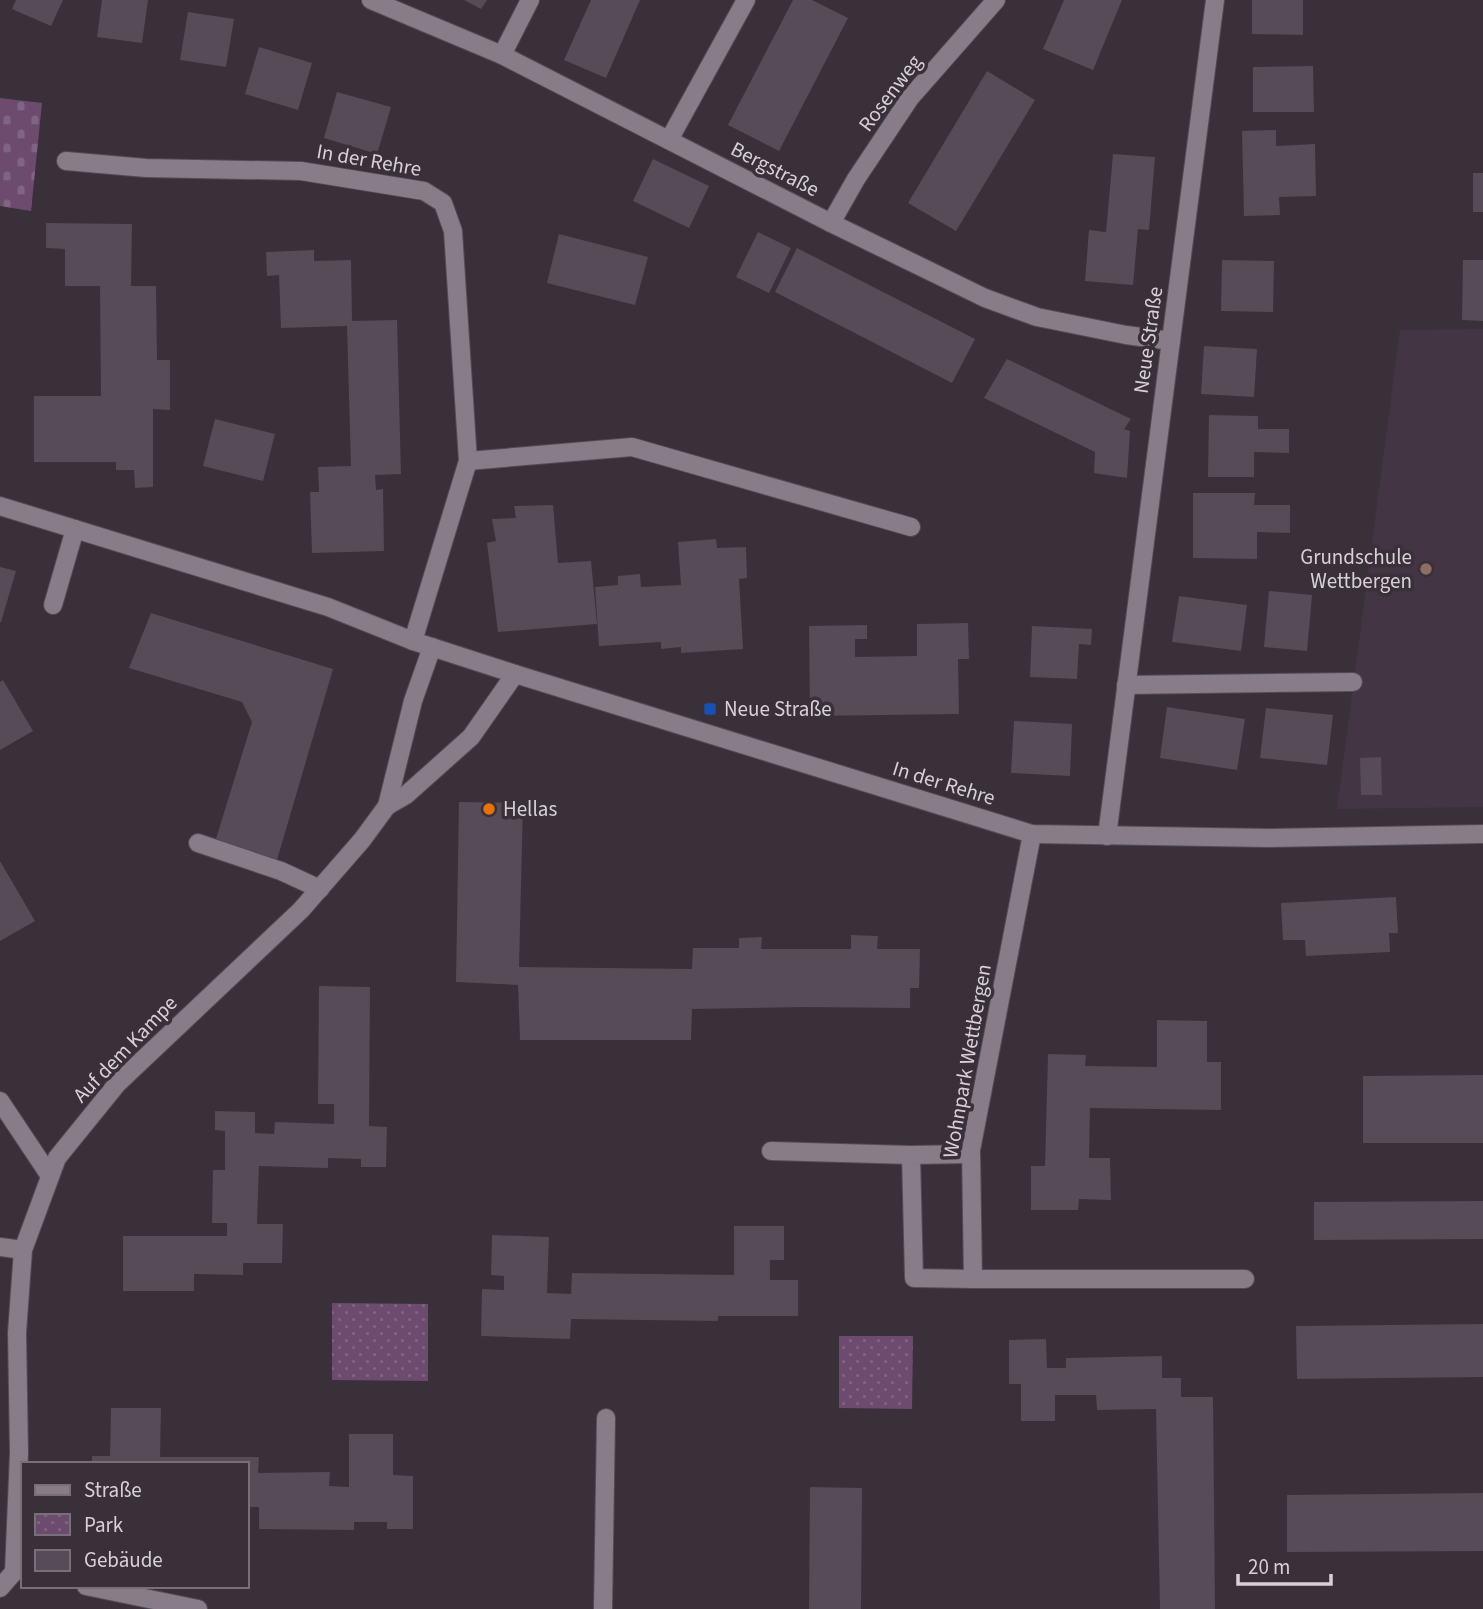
<svg xmlns="http://www.w3.org/2000/svg" width="1483" height="1609" font-family="'Source Sans 3',sans-serif">
<style>
.built{fill:#443545}
.cemetery{fill:url(#cemetery-stones)}
.park{fill:url(#park-dots)}
.building{fill:#564b57}
.lines{fill:none;stroke-linecap:round;stroke-linejoin:round}
.minor-casing{stroke:#534c54;stroke-width:20}
.minor{stroke:#877c88;stroke-width:18}
.education-dot{fill:#8d6e63;stroke:#39303a;stroke-width:2.5}
.transit-dot{fill:#1a4fb4;stroke:#39303a;stroke-width:2.5}
.food-dot{fill:#e8710a;stroke:#39303a;stroke-width:2.5}
.labels{text-anchor:middle;dominant-baseline:central;stroke-width:7;stroke-linejoin:round;paint-order:stroke}
.street-label{font-size:21px;fill:#d7d1d7;stroke:#39303a}
.poi-label{font-size:21px;fill:#d7d1d7;stroke:#39303a;text-anchor:start}
</style>
<defs>
<pattern id="cemetery-stones" width="16" height="16" patternUnits="userSpaceOnUse" patternTransform="scale(1.75)"><rect width="16" height="16" fill="#6c4b6f"/><path d="M2 7V4a2 2 0 0 1 4 0v3zM10 15v-3a2 2 0 0 1 4 0v3z" fill="#806483"/></pattern>
<pattern id="park-dots" width="8" height="8" patternUnits="userSpaceOnUse" patternTransform="scale(1.75)"><rect width="8" height="8" fill="#6c4b6f"/><path d="M2 2h.1M6 6h.1" fill="none" stroke="#806483" stroke-width="1.8" stroke-linecap="round"/></pattern>
</defs>
<rect width="100%" height="100%" fill="#39303a"/>
<path class="built" d="M1483,329v478l-146,2 63,-479z"/>
<path class="cemetery" d="M0,98l42,5 -11,108 -31,-5z"/>
<g class="park">
<path d="M332,1303l96,1v77l-96,-1z"/>
<path d="M839,1336h74l-1,73 -73,-1z"/>
</g>
<g class="building">
<path d="M16,0h47l-12,26 -39,-17z"/>
<path d="M102,0h46l-6,43 -45,-6z"/>
<path d="M464,0h23l-6,9z"/>
<path d="M591,0h49l-34,78 -42,-18z"/>
<path d="M793,0h19l36,18 -69,133 -51,-26z"/>
<path d="M1064,0h58l-29,70 -50,-21z"/>
<path d="M1252,0h51v35l-51,-1z"/>
<path d="M188,12l46,7 -8,48 -46,-7z"/>
<path d="M259,47l53,16 -14,47 -53,-16z"/>
<path d="M1313,66l1,46h-61v-45z"/>
<path d="M987,71l48,29 -79,131 -48,-28z"/>
<path d="M337,92l54,15 -14,47 -53,-16z"/>
<path d="M1276,130v16l39,-2 1,52 -37,1 1,18 -36,1 -2,-85z"/>
<path d="M1113,154l42,3 -6,73 -11,-1 -5,56 -48,-4 4,-51 17,2z"/>
<path d="M653,159l56,27 -20,42 -56,-27z"/>
<rect x="1473" y="173" width="10" height="39"/>
<path d="M46,223l86,1 -1,62h25l1,74h13v50l-17,-1v78l-18,1 -1,-18h-18v-8h-82v-66h67l-1,-110h-35v-37l-19,-1z"/>
<path d="M758,232l33,16 -22,45 -33,-16z"/>
<path d="M559,234l89,23 -13,48 -88,-22z"/>
<path d="M797,248l178,91 -23,44 -177,-91z"/>
<path d="M314,250v11l37,-1 1,61 45,-1 4,154 -26,1 1,15 7,-1 1,62 -72,2 -2,-61h9l-1,-25 33,-1 -4,-140 -66,2 -2,-53 -12,1 -1,-24z"/>
<path d="M1222,260l52,1 -1,51 -52,-1z"/>
<path d="M1463,260h20v61l-21,-1z"/>
<path d="M1204,346l53,3 -3,48 -53,-3z"/>
<path d="M1007,359l124,60 -7,10 6,2 -3,47 -33,-5 1,-21 -111,-54z"/>
<path d="M1209,415l49,1v13h31v24l-35,-1v25h-46z"/>
<path d="M215,419l60,15 -12,47 -60,-15z"/>
<path d="M1193,493h62l-1,12h36v28l-33,-1v27l-64,-1z"/>
<path d="M553,505l5,58 33,-2 6,63 -99,8 -11,-89 9,-2 -4,-22 24,-1 -2,-12z"/>
<path d="M716,539l1,9 29,-1 1,31 -8,1 4,70 -62,4v-6l-20,2v-7l-62,4 -4,-59 23,-2v-9l22,-2 1,13 40,-2 -3,-43z"/>
<path d="M0,567l16,4 -15,51h-1z"/>
<path d="M1269,591l43,4 -5,56 -43,-4z"/>
<path d="M1179,596l68,9 -6,46 -69,-9z"/>
<path d="M151,613l182,56 -56,191 -62,-18 37,-120 -10,-20 -113,-34z"/>
<path d="M968,623l1,36h-11l1,55 -149,2 -1,-90 58,-1v14h-12v18l62,-1v-32z"/>
<path d="M1032,626l60,3 -1,16 -12,-1 -2,35 -47,-2z"/>
<path d="M3,680l30,51 -33,19v-68z"/>
<path d="M1167,707l78,12 -8,51 -77,-12z"/>
<path d="M1266,708l67,7 -6,50 -67,-7z"/>
<path d="M1014,721l58,3 -2,52 -59,-3z"/>
<path d="M1381,757l1,38h-21l-1,-37z"/>
<path d="M459,802l64,1 -4,164 173,2 1,-21h46v-10l23,-1 -1,12h90v-14l27,1 -1,13h43l-1,39h-9v20l-106,-1 -112,2 -1,31h-171l-2,-55 -62,-3z"/>
<path d="M0,861l35,60 -35,20z"/>
<path d="M1396,897l2,36h-9l1,19 -84,4 -1,-16h-22l-2,-37z"/>
<path d="M319,986l51,1 -1,139 18,1 -1,40h-25v-8l-33,-1v10l-69,-2 -2,58h26l-1,39h-39v12l-49,-1v17h-71v-55h104v-13h-15l1,-53h12v-39l-10,-1v-19l40,1v21l19,1 1,-12 59,2v-20h-16z"/>
<path d="M1157,1020l50,1v41h14v48l-131,-2 -1,50h21l1,42 -32,-1 -1,11h-47v-44h14l3,-112 38,1 -1,11 72,1z"/>
<path d="M1483,1075v68h-120v-67z"/>
<path d="M1483,1201v38l-169,1v-38z"/>
<path d="M734,1226h50v34h-14v20h28v36h-80v5l-147,-2 -1,20 -89,-3 1,-47 22,1v-14l-13,-1 1,-40 57,2 -2,56 24,1 1,-21 162,2z"/>
<path d="M1483,1324v53l-186,2 -1,-53z"/>
<path d="M1046,1339l1,29h19v-10l96,-2v22h19v19h32l2,212h-55l-4,-200 -59,1 -1,-15h-41v26h-34v-37h-12v-44z"/>
<path d="M111,1408h50l-1,49h99l-1,16 72,-1 -1,14 20,1v-53h44v41l20,1v53h-26v-7h-33v8l-95,-1v-22h-12v-43h-155v-8h18z"/>
<path d="M810,1487l52,1 -1,121h-52z"/>
<path d="M1483,1493v58l-196,1v-57z"/>
</g>
<g class="lines">
<defs>
<g id="minor">
<path d="M371,0l131,55 329,168 154,75 52,19 89,18 45,6"/>
<path d="M502,55l28,-55"/>
<path d="M669,140l77,-140"/>
<path d="M66,161l80,7 155,3 123,20 19,12 10,28 15,230 -55,180"/>
<path d="M831,223l25,-44 54,-81 86,-98"/>
<path d="M468,461l164,-14 279,80"/>
<path d="M0,506l328,101 85,34 102,33 517,160 237,4 214,-4"/>
<path d="M53,605l22,-76"/>
<path d="M1126,685l227,-3"/>
<path d="M387,806l19,-11 65,-58 44,-63"/>
<path d="M1032,834l-61,316 2,129h272"/>
<path d="M1107,836l108,-836"/>
<path d="M198,843l83,28 39,18"/>
<path d="M0,1101l50,75"/>
<path d="M771,1151l140,4"/>
<path d="M971,1154l-60,1 3,123 59,1"/>
<path d="M0,1247l23,3"/>
<path d="M86,1586l112,23"/>
<path d="M0,1588l14,-16 5,-119 -2,-120 6,-83 34,-92 60,-74 184,-174 61,-70 25,-34 26,-105 19,-54"/>
<path d="M603,1609l3,-191"/>
</g>
</defs>
<use href="#minor" class="minor-casing"/>
<use href="#minor" class="minor"/>
</g>
<circle class="education-dot" cx="1426" cy="569" r="7"/>
<rect class="transit-dot" x="703" y="702" width="14" height="14" rx="3.5"/>
<circle class="food-dot" cx="489" cy="809" r="7"/>
<g class="labels">
<g class="street-label">
<text transform="translate(890 93) rotate(-53)">Rosenweg</text>
<text transform="translate(369 160) rotate(10)">In der Rehre</text>
<text transform="translate(775 169) rotate(27)">Bergstraße</text>
<text transform="translate(1148 340) rotate(-82)">Neue Straße</text>
<text transform="translate(944 783) rotate(17)">In der Rehre</text>
<text transform="translate(125 1049) rotate(-46)">Auf dem Kampe</text>
<text transform="translate(967 1061) rotate(-80)">Wohnpark Wettbergen</text>
</g>
<g class="poi-label">
<text x="1412" y="557" text-anchor="end">Grundschule<tspan x="1412" dy="24">Wettbergen</tspan></text>
<text x="724" y="709">Neue Straße</text>
<text x="503" y="809">Hellas</text>
</g>
</g>
<rect x="21" y="1462" width="228" height="126" fill="#39303a" stroke="#787079" stroke-width="2"/>
<rect x="35" y="1485" width="35" height="10" fill="#877c88" stroke="#787079" stroke-width="2"/>
<text x="84" y="1497" font-size="21" fill="#d7d1d7">Straße</text>
<rect x="35" y="1514" width="35" height="21" fill="url(#park-dots)" stroke="#787079" stroke-width="2"/>
<text x="84" y="1532" font-size="21" fill="#d7d1d7">Park</text>
<rect x="35" y="1550" width="35" height="21" fill="#564b57" stroke="#787079" stroke-width="2"/>
<text x="84" y="1567" font-size="21" fill="#d7d1d7">Gebäude</text>
<path d="M1238 1574v10h93v-10" fill="none" stroke="#d7d1d7" stroke-width="3.5"/>
<text x="1248" y="1574" font-size="21" fill="#d7d1d7" stroke="#39303a" stroke-width="5" paint-order="stroke">20 m</text>
</svg>
